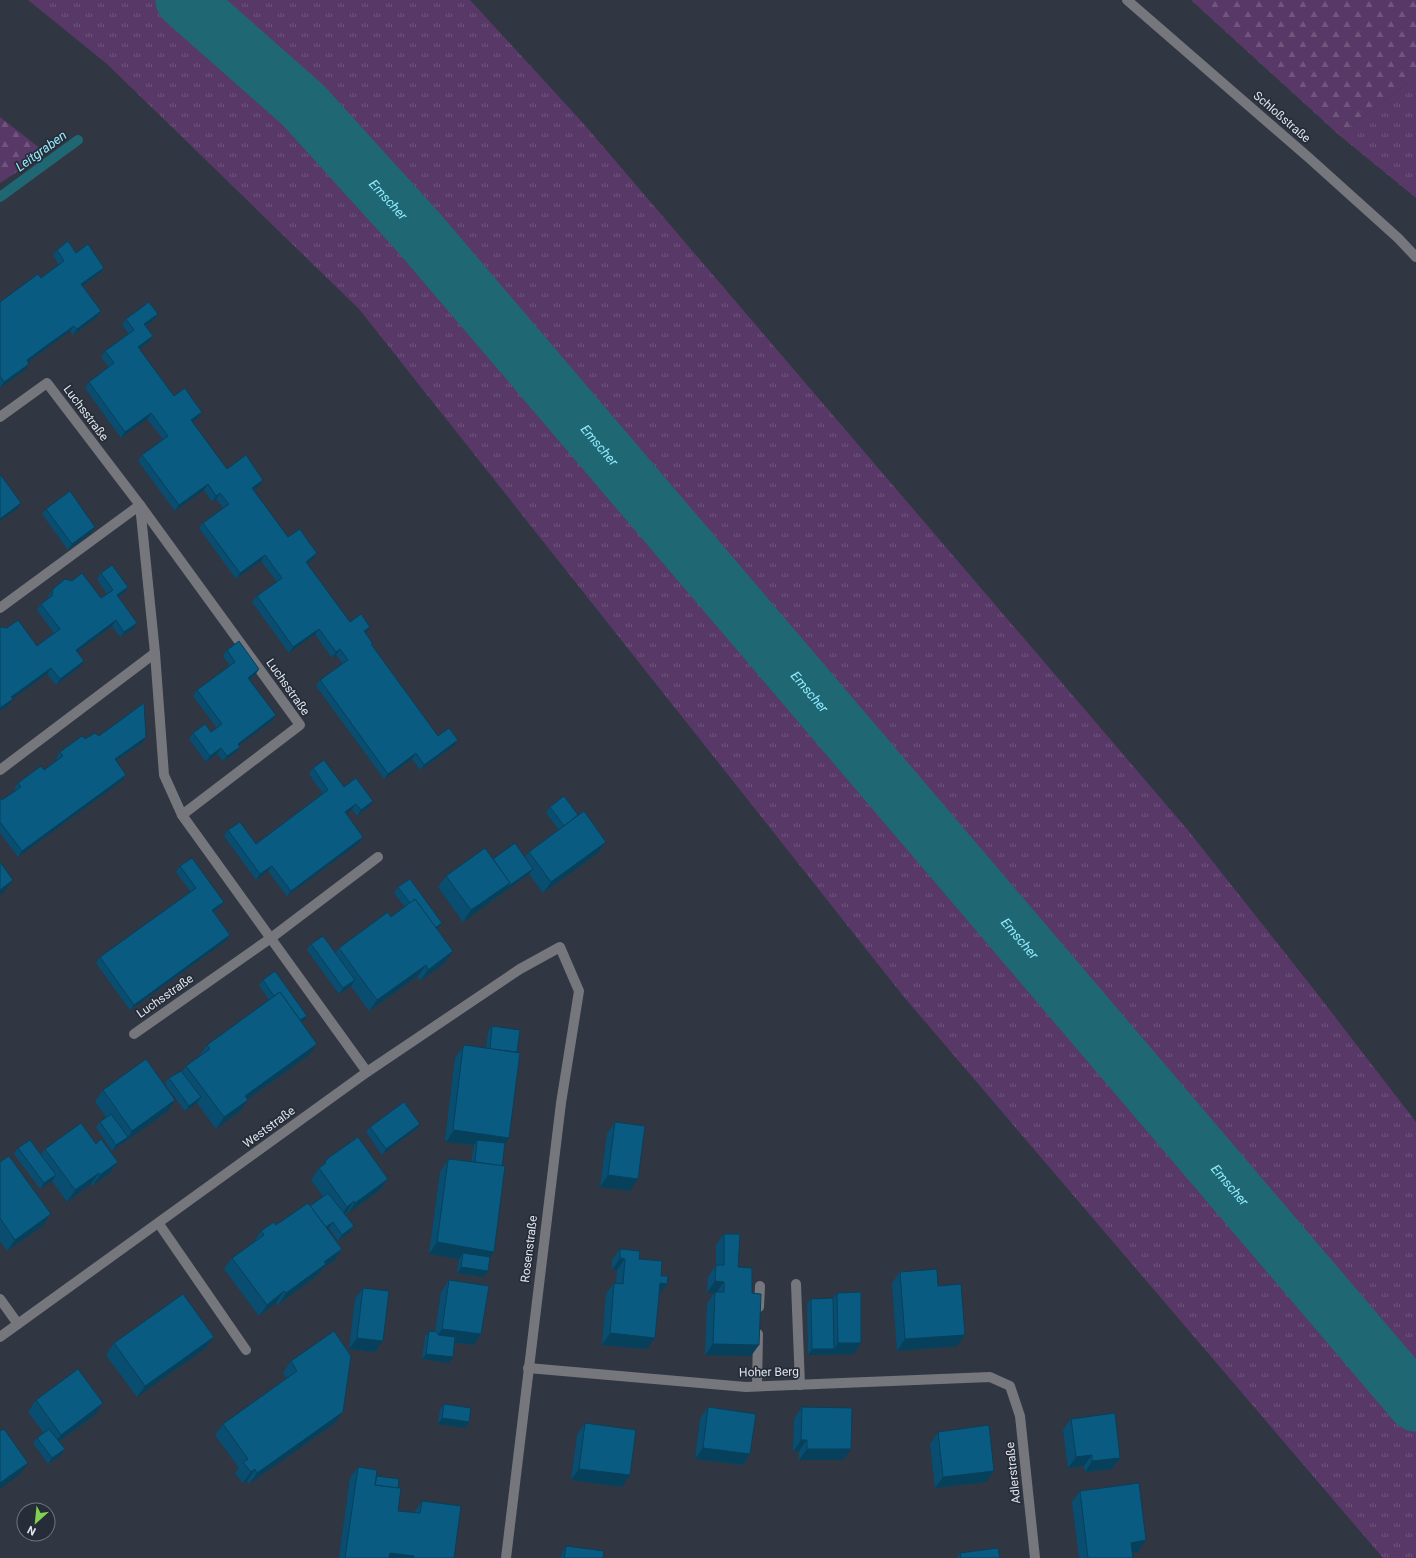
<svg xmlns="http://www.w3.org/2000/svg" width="1416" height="1558" font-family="Roboto,sans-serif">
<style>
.grass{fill:url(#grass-tufts)}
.forest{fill:url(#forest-firs)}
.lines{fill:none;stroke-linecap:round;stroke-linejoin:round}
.stream{stroke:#206774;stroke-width:10}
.river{stroke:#206774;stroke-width:57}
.minor{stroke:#76767d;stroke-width:10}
.wall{fill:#094e70}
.shaded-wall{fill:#07405b}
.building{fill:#0a5b82;stroke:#07405b}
.labels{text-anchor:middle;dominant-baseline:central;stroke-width:3.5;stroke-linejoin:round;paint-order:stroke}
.street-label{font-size:12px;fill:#e0e5ec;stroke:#262c38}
.water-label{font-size:13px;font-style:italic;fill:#93ecfe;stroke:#262c38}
</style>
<defs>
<pattern id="grass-tufts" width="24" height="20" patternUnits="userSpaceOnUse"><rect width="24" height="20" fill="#583867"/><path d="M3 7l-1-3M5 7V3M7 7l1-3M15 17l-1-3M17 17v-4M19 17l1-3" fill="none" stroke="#70557d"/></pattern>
<pattern id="forest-firs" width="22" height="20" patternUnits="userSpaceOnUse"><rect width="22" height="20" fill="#583867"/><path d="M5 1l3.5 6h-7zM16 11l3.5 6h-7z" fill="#70557d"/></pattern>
</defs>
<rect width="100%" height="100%" fill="#303642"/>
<g class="grass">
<path d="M28,0h442l113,123 604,706 125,158 104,135v436h-33l-479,-561 -545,-688 -252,-245z"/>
<path d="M1416,77v121l-77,-63z"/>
</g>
<g class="forest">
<path d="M1191,0h225v77l-77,58z"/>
<path d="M0,117l46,36 -46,30z"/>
</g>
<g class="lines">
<path class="stream" d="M0,197l78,-57"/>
<path class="river" id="s1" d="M184,0l119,105 117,129 996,1169"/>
<g class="minor">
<path d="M1127,0l181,157 90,81 18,19"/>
<path d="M0,417l47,-34 93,122 15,148 9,122 18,40 185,257"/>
<path d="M0,608l140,-103 160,220 -118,90"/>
<path d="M0,770l155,-117"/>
<path d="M134,1034l137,-96 107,-81"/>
<path d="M159,1224l87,126"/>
<path d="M796,1284l4,101"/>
<path d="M0,1299l18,25"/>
<path d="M759,1307l1,-21"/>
<path d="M0,1337l367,-265 153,-103 40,-22 19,44 -18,112 -55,455"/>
<path d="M528,1368l218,19 244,-10 20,9 10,30 15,142"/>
<path d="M757,1386l1,-52"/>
</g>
</g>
<g class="wall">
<path d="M57,250l19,3 28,15 -4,5 -17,13 18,25 -4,6 -24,18 -3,-4 -42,31 -3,8 -25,18v-86l41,-24 18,-13 -6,-10z"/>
<path d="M158,314l-4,6 -8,6 3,16 -10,7 35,47 24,22 -6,4 35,47 32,17 -6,4 35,47 29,16 -4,6 -6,5 43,58 16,11h-1l8,11 -1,1 66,91 16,10 -34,24 -8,-11 -28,20 -68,-93 4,-6 23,-16 -7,-9 -4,3 -17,-24 -26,19 -37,-51 5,-6 20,-14 -16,-21 -25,18 -37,-51 4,-5 20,-15 -7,-9 -4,3 -8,-12 -29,21 -37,-50 4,-6 21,-16 -16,-20 -26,19 -36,-50 4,-6 20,-15 -8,-10 4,-6 24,-17 -7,-9 4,-6z"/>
<path d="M46,509l49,18 -4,6 -23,17 -26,-36z"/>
<path d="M101,573l23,20 -6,4 15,32 -13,8 -8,-11 -35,26 3,15 -24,18 -9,-11 -35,25 -3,6 28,-59 17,-13 -17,-23 4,-6 7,-5 1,-4 4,-6 48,9 6,-4 -10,-15z"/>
<path d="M227,650l32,19 -4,6 -6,5 23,41 -33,24 1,2 -4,5 -13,9 -6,-7 -11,8 -17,-23 4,-6 18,-1 6,-4 -24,-32 4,-6 33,-24 -7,-10z"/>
<path d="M99,736l43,7 -26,18 6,20 -104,76 -18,-24v-36l2,3 14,-10 -2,-1 4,-6 26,-13 13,-10 -1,-2 4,-6 25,-13z"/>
<path d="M313,768l31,19 25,20 -12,9 -5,-7 -6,5 17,23 -4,6 -72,53 -19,-25 -12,9 -32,-44 4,-6 28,14 67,-50 -14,-20z"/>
<path d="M550,807l28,8 28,27 -8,11 -55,40 -14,-19 -66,48 -25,-35 8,-11 47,-17 32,-2 4,-5 30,-22 -13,-17z"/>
<path d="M180,866l40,41 -6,5 16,23 -4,6 -96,69 -34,-47 4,-6 91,-65 -15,-20z"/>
<path d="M398,887l44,36 -5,6 8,34 -25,18 -2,-5 -49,35 -18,-25 -12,8 -32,-44 4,-6 24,9 4,-5 52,-31 14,-10 -11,-14z"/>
<path d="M263,980l44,36 -6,6 8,33 -61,44 -8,12 -24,18 -19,-26 -12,8 -20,-27 4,-6 13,-6 4,-6 13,-10 8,-11 62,-45 -10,-15z"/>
<path d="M492,1026l25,26 -8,86 -4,5 -3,23 -8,86 -4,5 -2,14 -4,6 -27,-4 2,-14 -30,-5 11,-82 8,-12 23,2 3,-17 -28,-3 -1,-2 10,-82 8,-11 23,1 2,-16z"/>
<path d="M103,1090l65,21 -56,40 -16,-24 4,-5 6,-5 -11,-15z"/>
<path d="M615,1122l15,69 -30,-4 7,-53z"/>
<path d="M370,1127l46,2 -34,26 -16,-23z"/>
<path d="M96,1144l22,18 -8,11 -18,13 -1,-2 -24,18 -15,-21 -12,8 -26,-35 4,-6 23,7 4,-6z"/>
<path d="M0,1162l43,64 -36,25 -7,-10z"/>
<path d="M325,1162l63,17 -8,11 -33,24 -1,-1 -1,1 9,12 -4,6 -12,9 -9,-13 -2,1 15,20 -8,12 -11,7 -5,7 -40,30 -2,-2 -17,13 -35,-47 8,-11 21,-15 8,-12 15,-6 34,-19 13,-10 -12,-16 8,-12 3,-2z"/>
<path d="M724,1234l14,33 14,26 -1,63 -46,-1 2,-51 7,-11h-7l1,-16 8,-12v-20z"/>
<path d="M620,1249l19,10 22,17 6,8 -8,11 -12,54 -45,-4 4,-51 8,-11h2l1,-13h-5v-10z"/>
<path d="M900,1272l38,14 19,60 -60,5 -5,-68z"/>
<path d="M449,1280l32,54 -7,11 -20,-2 -5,20 -27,-4 3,-22 4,-6 6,1 6,-40z"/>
<path d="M363,1288l12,64 -26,-3 6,-50z"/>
<path d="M837,1293l17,61 -46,1 -1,-51 4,-5 22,-1z"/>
<path d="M114,1343l92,5 -69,49 -31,-42z"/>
<path d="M291,1361l44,62 -86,61 -2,-3 -4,2 -8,-10 4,-5 -24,-33 8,-11 64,-46 -4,-5z"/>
<path d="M36,1400l59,15 -36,27 6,7 -4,6 -13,9 -15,-21 4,-5 7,-5 -16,-21z"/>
<path d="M444,1404l25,18 -4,6 -27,-4 2,-14z"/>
<path d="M708,1407l42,47 -7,11 -48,-6 5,-40z"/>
<path d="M802,1407l41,53h-44v-9l-6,1 1,-33z"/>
<path d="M1071,1419l49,39 -8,11 -27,3 -1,-6 -16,2 -5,-38z"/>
<path d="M585,1423l37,64 -51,-7 6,-45z"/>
<path d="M938,1432l48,50 -51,6 -5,-44z"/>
<path d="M358,1467l19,9 21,12v23l16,2 8,-12 32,57h-115l11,-80z"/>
<path d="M1080,1491l58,61 -6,1 1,5h-54l-7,-56z"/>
<path d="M566,1546l37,12h-42l1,-6z"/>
<path d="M960,1553l40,5h-43z"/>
</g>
<g class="shaded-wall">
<path d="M104,268l-4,5 -23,17 4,-6z"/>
<path d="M101,311l-4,6 -24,18 4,-6z"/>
<path d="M158,314l-4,6 -14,10 4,-6z"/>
<path d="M74,326l-4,5 -47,35 4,-6z"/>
<path d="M153,336l-4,6 -15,11 4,-6z"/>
<path d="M29,364l-4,6 -25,18 4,-6z"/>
<path d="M202,412l-4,6 -11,7 4,-5z"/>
<path d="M151,413l-4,6 -26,19 4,-6z"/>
<path d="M263,480l-4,6 -11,8 4,-6z"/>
<path d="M208,484l-4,6 -29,21 4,-6z"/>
<path d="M220,493l-4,6 -4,3 4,-6z"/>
<path d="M21,503l-4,6 -17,12v-2z"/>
<path d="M95,527l-4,6 -23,17 4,-6z"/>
<path d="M317,553l-4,6 -11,8 4,-5z"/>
<path d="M265,555l-4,6 -25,18 4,-6z"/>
<path d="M128,587l-4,6 -11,8 4,-6z"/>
<path d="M116,620l-4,6 -40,30 4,-6z"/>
<path d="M137,623l-4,6 -13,8 4,-5z"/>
<path d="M370,627l-4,6 -6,4 4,-6z"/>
<path d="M319,629l-4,5 -26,19 4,-6z"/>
<path d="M340,649l-4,6 -4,3 4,-6z"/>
<path d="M84,661l-4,6 -24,18 4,-6z"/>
<path d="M51,668l-4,6 -40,29 4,-6z"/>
<path d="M259,669l-4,6 -11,9 4,-6z"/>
<path d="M13,699l-4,6 -9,6v-3z"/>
<path d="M276,715l-4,6 -38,28 4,-5z"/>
<path d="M146,737l-4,6 -31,21 4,-5z"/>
<path d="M458,740l-4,6 -34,24 4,-5z"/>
<path d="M240,747l-4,5 -13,9 4,-5z"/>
<path d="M221,748l-4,6 -11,8 4,-6z"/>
<path d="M416,753l-4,6 -28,20 4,-5z"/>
<path d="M126,775l-4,6 -104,76 4,-6z"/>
<path d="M373,801l-4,6 -12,9 4,-6z"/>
<path d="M356,804l-4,5 -11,9 4,-6z"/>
<path d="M363,837l-4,6 -72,53 4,-5z"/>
<path d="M606,842l-8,11 -55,40 8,-11z"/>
<path d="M272,866l-4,5 -12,9 4,-6z"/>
<path d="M533,869l-4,5 -66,48 8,-12 39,-27z"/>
<path d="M13,880l-8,11 -5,4v-5z"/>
<path d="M224,902l-4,5 -12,9 4,-6z"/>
<path d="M442,923l-4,5 -12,9 4,-6z"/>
<path d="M230,935l-4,6 -96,69 4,-5z"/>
<path d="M453,951l-8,12 -25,18 8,-11z"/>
<path d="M426,965l-8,11 -49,35 8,-11z"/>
<path d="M355,980l-4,6 -12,8 4,-6z"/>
<path d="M307,1016l-4,5 -12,9 4,-6z"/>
<path d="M317,1044l-8,11 -72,52 8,-11z"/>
<path d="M201,1097l-4,6 -12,8 4,-5z"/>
<path d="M175,1100l-7,11 -56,40 4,-6 12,-8 4,-6z"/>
<path d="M248,1100l-8,11 -24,18 8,-12z"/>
<path d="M420,1124l-4,5 -34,26 4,-6z"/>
<path d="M454,1130l55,8 -8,11 -24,-9 -3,5 -28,-3z"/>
<path d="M118,1162l-8,11 -18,13 8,-11z"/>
<path d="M99,1173l-8,11 -24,18 8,-12z"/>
<path d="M56,1175l-4,6 -12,8 4,-6z"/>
<path d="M608,1175l30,4 -8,12 -30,-4z"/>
<path d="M388,1179l-8,11 -33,24 8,-11z"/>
<path d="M354,1201l-8,12 -7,5 8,-11z"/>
<path d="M51,1214l-8,12 -36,25 8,-11z"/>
<path d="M333,1222l-4,6 -12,9 4,-6z"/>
<path d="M354,1226l-4,6 -12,9 4,-6z"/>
<path d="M437,1242l57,10 -8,11 -23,-10 -4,6 -30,-5z"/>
<path d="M342,1249l-8,12 -11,7 -5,7 -40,30 8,-12 38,-31z"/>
<path d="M620,1258l5,1 -8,11h-5z"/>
<path d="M461,1267l27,4 -4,6 -27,-4z"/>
<path d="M715,1281l9,1 -8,11h-9z"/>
<path d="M660,1283l7,1 -8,11z"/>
<path d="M284,1291l-8,12 -17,13 8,-11z"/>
<path d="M442,1329l39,5 -7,11 -40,-5z"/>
<path d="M610,1333l45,5 -8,11 -45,-4z"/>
<path d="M965,1335l-8,11 -60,5 8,-12z"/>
<path d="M214,1337l-8,11 -69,49 8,-11z"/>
<path d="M357,1338l26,3 -8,11 -26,-3z"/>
<path d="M838,1343h23l-7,11 -46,1 4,-6h22z"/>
<path d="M713,1344l46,1 -8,11 -46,-1z"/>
<path d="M426,1354l27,3 -4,6 -27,-4z"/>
<path d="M103,1403l-8,12 -42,31 8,-11z"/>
<path d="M343,1412l-8,11 -86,61 8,-11z"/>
<path d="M442,1418l27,4 -4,6 -27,-4z"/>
<path d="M801,1440h6l-8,11 -6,1z"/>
<path d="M703,1448l47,6 -7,11 -48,-6z"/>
<path d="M65,1449l-4,6 -13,9 4,-6z"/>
<path d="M807,1449h44l-8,11h-44z"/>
<path d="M1092,1455l-8,11 -16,2 8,-11z"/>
<path d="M1120,1458l-8,11 -27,3 7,-11z"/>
<path d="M28,1463l-8,11 -20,15v-6z"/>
<path d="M255,1469l-8,12 -4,2 8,-11z"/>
<path d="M579,1469l51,6 -8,12 -51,-7z"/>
<path d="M994,1471l-8,11 -51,6 8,-11z"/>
<path d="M1146,1540l-8,12 -15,2 8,-11z"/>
<path d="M390,1553l24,3 -1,2h-27z"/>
</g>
<g class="building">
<path d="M68,241l8,12 12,-9 16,24 -23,16 20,27 -24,18 -3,-3 -24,17 -23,17 2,4 -25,18 -4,-6v-74l38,-28 3,4 23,-17 -7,-11z"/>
<path d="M149,302l9,12 -14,10 9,12 -15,11 36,49 11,-8 8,12 9,12 -11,8 36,49 19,-14 17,25 -11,8 36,49 12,-8 8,12 9,12 -11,9 44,60 11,-8 9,13 -6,4 9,13h-2l67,92 11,-8 9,12 -34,25 -8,-12 -28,21 -68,-94 28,-20 -8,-11 -4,3 -17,-23 -26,18 -36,-51 25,-18 -17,-23 -25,18 -37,-50 26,-19 -9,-11 -4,3 -8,-12 -29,21 -37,-50 26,-19 -17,-23 -26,19 -36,-50 25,-19 -9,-12 29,-21 -8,-11z"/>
<path d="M0,474l21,29 -21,16z"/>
<path d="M70,491l25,36 -23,17 -26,-35z"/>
<path d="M112,565l16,22 -11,8 20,28 -13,9 -8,-12 -40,30 8,11 -24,18 -9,-11 -40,29 2,2 -13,9v-81l7,1 11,-8 19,26 23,-17 -19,-25 11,-8 1,-7 12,-10 7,2 10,-8 19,25 12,-8 -12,-17z"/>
<path d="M239,641l20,28 -11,9 28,37 -38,29 2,3 -13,9 -6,-8 -11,8 -17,-23 12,-9 6,8 11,-8 -25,-34 38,-28 -8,-12z"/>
<path d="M144,703l2,34 -31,22 11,16 -104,76 -22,-29v-25l2,3 19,-13 -3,-4 23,-17 3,4 19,-14 -3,-4 22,-16 3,3 10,-6 4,3z"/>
<path d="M324,760l20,27 12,-9 17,23 -12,9 -5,-6 -11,8 18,25 -72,54 -19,-25 -12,8 -32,-44 12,-8 16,22 72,-54 -15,-22z"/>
<path d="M564,796l14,19 -14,11 -14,-19z"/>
<path d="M584,811l22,31 -55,40 -22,-30z"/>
<path d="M515,843l18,26 -27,19 4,-5 -17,-24z"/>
<path d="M485,848l25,35 -39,27 -25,-34z"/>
<path d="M192,858l32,44 -12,8 18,25 -96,70 -34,-48 96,-69 -16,-22z"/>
<path d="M0,862l13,18 -13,10z"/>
<path d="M410,879l32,44 -7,5 -20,-29 -5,4 -12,-16z"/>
<path d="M415,899l38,52 -25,19 -2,-5 -49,35 -38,-52 49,-36 3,5z"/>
<path d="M323,936l32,44 -12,8 -32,-44z"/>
<path d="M275,971l32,45 -7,4 -20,-28 -6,4 -11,-16z"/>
<path d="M280,992l37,52 -72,52 3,4 -24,17 -38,-51 24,-17 -3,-4z"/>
<path d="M492,1026l28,4 -3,22 -27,-3z"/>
<path d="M465,1045l55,8 -11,85 -55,-8 -1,-1 10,-82z"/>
<path d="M146,1059l29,41 -43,31 -29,-41z"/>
<path d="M181,1071l20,26 -12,9 -20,-28z"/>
<path d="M404,1102l16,22 -34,25 -16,-22z"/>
<path d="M111,1114l17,23 -12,8 -16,-23z"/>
<path d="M615,1122l30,4 -7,53 -30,-4z"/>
<path d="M81,1123l15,21 5,-5 17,23 -18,13 -1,-2 -24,17 -30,-41z"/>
<path d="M358,1137l30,42 -33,24 -1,-2 -7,6 -28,-39 7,-5 -1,-1 2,-3z"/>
<path d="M30,1140l26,35 -12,8 -26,-35z"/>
<path d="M477,1140l28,3 -3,23 -27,-4z"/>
<path d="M9,1156l42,58 -36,26 -15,-22v-56z"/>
<path d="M450,1159l55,7 -11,86 -57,-10 11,-82z"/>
<path d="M328,1193l26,33 -12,9 -9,-13 -7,5 -16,-21z"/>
<path d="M308,1203l34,46 -18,13 2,2 -40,29 -2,-2 -17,14 -35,-47 32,-23 -3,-4 13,-9 2,3z"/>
<path d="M724,1234h16l-2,33 14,1v25l9,1 -2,51 -46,-1 2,-52h9v-10l-9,-1 1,-16h8z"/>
<path d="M620,1249l20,2 -1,8 23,2 -1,15h7l-1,8 -7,-1 -5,55 -45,-5 4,-50 9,1 2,-25 -5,-1z"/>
<path d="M463,1253l27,4 -2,14 -27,-4z"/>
<path d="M937,1269l1,17 23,-2 4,51 -60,4 -5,-67z"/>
<path d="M449,1280l40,6 -8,48 -39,-5z"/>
<path d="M363,1288l26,3 -6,50 -26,-3z"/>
<path d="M861,1292v51h-23l-1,-50z"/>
<path d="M183,1294l31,43 -69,49 -31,-43z"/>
<path d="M833,1298l1,51h-22l-1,-50z"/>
<path d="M334,1331l17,25 -8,56 -86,61 -2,-4 -4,3 -8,-10 5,-3 -25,-35 74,-53 -6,-10z"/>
<path d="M429,1331l9,1v3l17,2 -2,20 -27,-3z"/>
<path d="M78,1369l25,34 -42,32 -25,-35z"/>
<path d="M444,1404l27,4 -2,14 -27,-4z"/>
<path d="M708,1407l48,7 -6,40 -47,-6z"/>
<path d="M802,1407l50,1 -1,41h-44v-9h-6z"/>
<path d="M1115,1413l5,45 -28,3v-6l-16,2 -5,-38z"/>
<path d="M585,1423l51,7 -6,45 -51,-6z"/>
<path d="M989,1425l5,46 -51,6 -5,-45z"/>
<path d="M4,1429l24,34 -28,20v-52z"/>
<path d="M49,1429l16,20 -13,9 -15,-20z"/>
<path d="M358,1467l19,3 -2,15 26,3 -3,23 22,2 2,-12 39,5 -7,52h-40v-2l-24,-3 -1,5h-44z"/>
<path d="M377,1476l22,3 -1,9 -23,-3z"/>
<path d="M1139,1483l7,57 -15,3 2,15h-45l-8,-67z"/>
<path d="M566,1546l38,5 -1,7h-39z"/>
<path d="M998,1548l2,10h-39l-1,-5z"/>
</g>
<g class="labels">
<g class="street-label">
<text transform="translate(1282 117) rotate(41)">Schloßstraße</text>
<text transform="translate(86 413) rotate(53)">Luchsstraße</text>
<text transform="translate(288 687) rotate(55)">Luchsstraße</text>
<text transform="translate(165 996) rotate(-35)">Luchsstraße</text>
<text transform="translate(269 1127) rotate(-36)">Weststraße</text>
<text transform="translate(529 1249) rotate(-83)">Rosenstraße</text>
<text transform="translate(769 1372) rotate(-1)">Hoher Berg</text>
<text transform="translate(1013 1473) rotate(-96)">Adlerstraße</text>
</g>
<g class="water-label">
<text transform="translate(41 151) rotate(-36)">Leitgraben</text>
<text stroke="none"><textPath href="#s1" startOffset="286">Emscher</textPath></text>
<text stroke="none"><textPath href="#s1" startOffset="610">Emscher</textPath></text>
<text stroke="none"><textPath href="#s1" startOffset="934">Emscher</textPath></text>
<text stroke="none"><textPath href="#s1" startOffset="1258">Emscher</textPath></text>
<text stroke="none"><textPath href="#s1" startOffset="1582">Emscher</textPath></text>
</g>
</g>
<g transform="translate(36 1522) rotate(207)"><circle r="19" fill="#262c38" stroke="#707680"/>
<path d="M0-3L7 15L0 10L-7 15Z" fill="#82d04f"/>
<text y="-6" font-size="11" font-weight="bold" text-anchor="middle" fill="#e0e5ec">N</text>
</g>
</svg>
